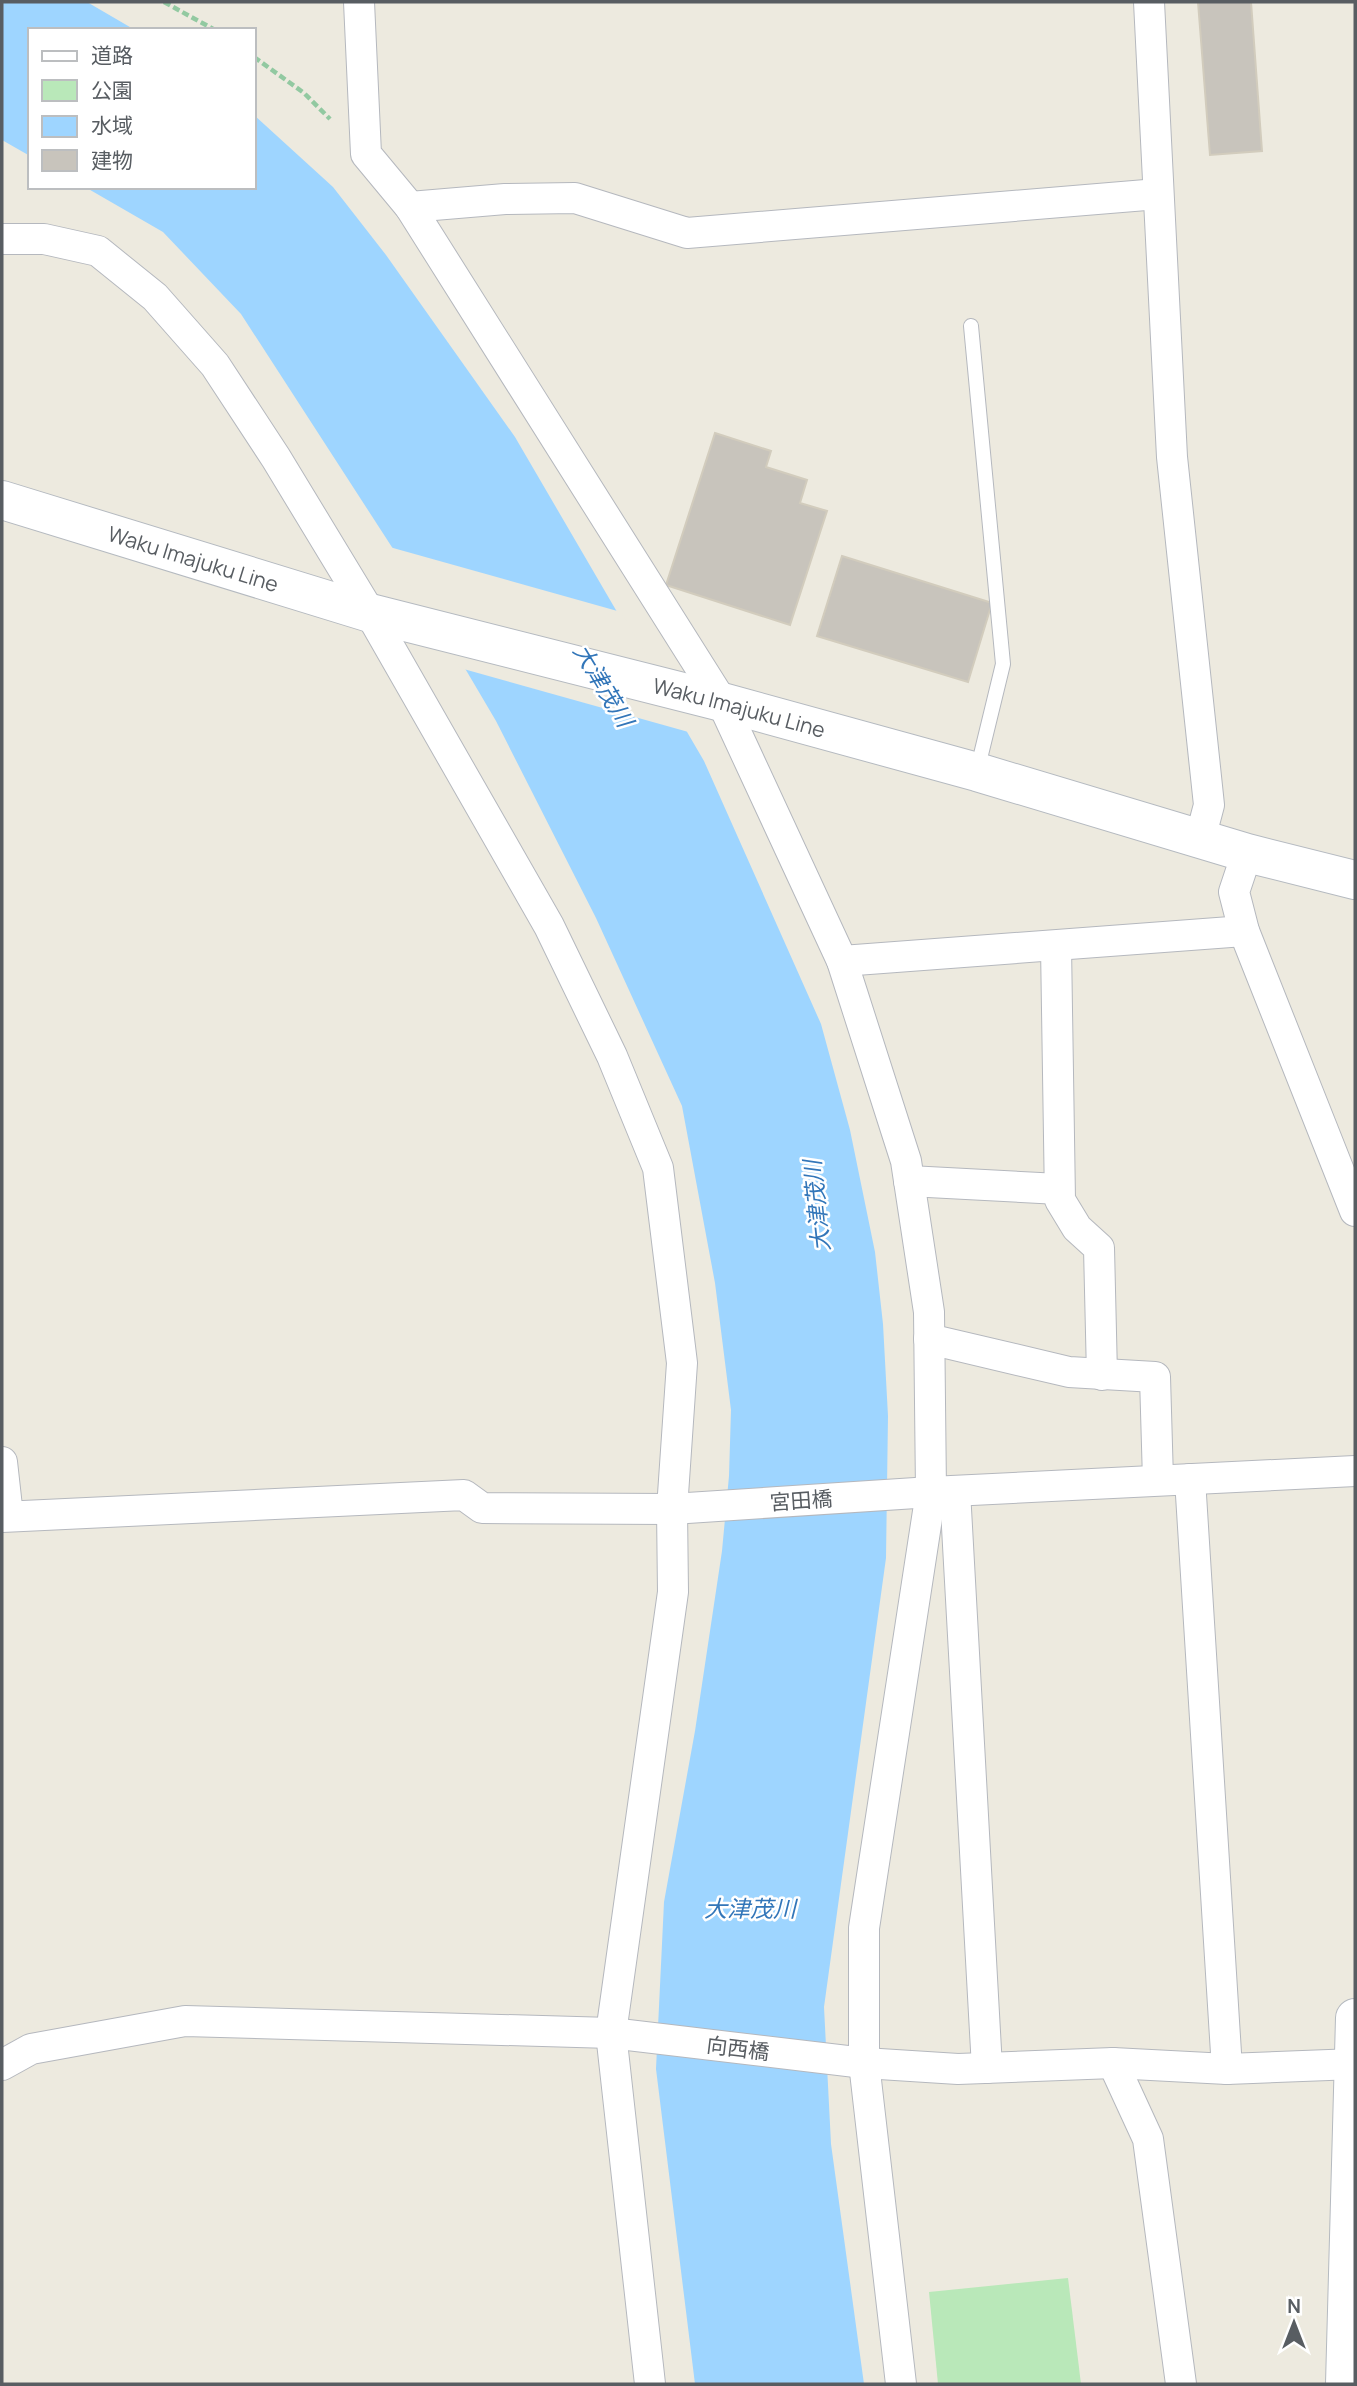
<svg xmlns="http://www.w3.org/2000/svg" width="1357" height="2386" font-family="Manrope,'Noto Sans JP',sans-serif">
<style>
.green{fill:#b9e8b9}
.water{fill:#9ed5ff}
.pier{fill:#edeadf}
.building{fill:#c8c4bc;stroke:#d2ccbd;stroke-width:2}
.lines{fill:none;stroke-linecap:round;stroke-linejoin:round}
.service-casing{stroke:#b5b8be;stroke-width:16}
.minor-casing{stroke:#b5b8be;stroke-width:32}
.secondary-casing{stroke:#b5bac0;stroke-width:40}
.path{stroke:#92c9a1;stroke-width:4.5;stroke-dasharray:7 3.5;stroke-linecap:butt}
.service{stroke:#fff;stroke-width:14}
.minor{stroke:#fff;stroke-width:30}
.secondary{stroke:#fff;stroke-width:38}
.labels{text-anchor:middle;dominant-baseline:central;stroke-width:5;stroke-linejoin:round;paint-order:stroke}
.street-label{font-size:21px;fill:#585d62;stroke:#fff}
.water-label{font-size:23px;font-style:italic;fill:#3276b9;stroke:#fff}
</style>
<rect width="100%" height="100%" fill="#edeadf"/>
<path class="green" d="M1068,2278l13,106h-143l-9,-92z"/>
<g class="water">
<path d="M2,2h85l48,28h-105v126l-28,-16z"/>
<path d="M254,115l79,72 53,68 129,182 189,324 117,263 29,106 25,122 8,72 5,92 -2,142 -62,449 7,137 33,240h-169l-39,-315 8,-167 31,-171 27,-180 7,-75 2,-66 -16,-127 -33,-177 -86,-188 -100,-197 -86,-146 -169,-261 -78,-82 -78,-45h169z"/>
</g>
<path class="pier" d="M386,546l235,66 71,121 -232,-65z"/>
<g class="building">
<path d="M1198,2h53l11,149 -52,4z"/>
<path d="M715,433l56,18 -5,16 41,13 -7,23 27,8 -37,114 -124,-40z"/>
<path d="M842,556l150,47 -24,79 -151,-46z"/>
</g>
<g class="lines">
<defs>
<path id="service" d="M971,326l32,338 -26,107"/>
<g id="minor">
<path d="M359,2l7,152 44,53 312,495 120,259 64,200 23,151 2,180 -67,436v135l37,321"/>
<path d="M1149,2l23,455 37,348 -9,34"/>
<path d="M410,207l95,-8 70,-1 112,35 471,-39"/>
<path d="M2,239h42l54,12 57,46 60,68 61,93 94,155 179,313 63,130 46,112 24,195 -10,146 1,83 -62,441 39,351"/>
<path d="M1247,853l-13,39 10,39 111,280"/>
<path d="M1056,946l4,254 17,28 22,20 3,127"/>
<path d="M842,961l402,-30"/>
<path d="M909,1181l150,8"/>
<path d="M929,1339l140,33 86,5 3,103"/>
<path d="M2,1462l6,54"/>
<path d="M1190,1479l37,590"/>
<path d="M955,1491l32,577"/>
<path d="M2,1517l462,-22 18,13 190,1 259,-17 424,-21"/>
<path d="M1113,2063l35,76 33,245"/>
<path d="M2,2065l29,-16 154,-28 426,12 253,30 94,6 155,-6 114,6 128,-5"/>
</g>
<g id="secondary">
<path id="s1" d="M2,500l368,113 352,89 255,70 270,81 108,27"/>
<path d="M1345,2384l10,-366"/>
</g>
</defs>
<use href="#service" class="service-casing"/>
<use href="#minor" class="minor-casing"/>
<use href="#secondary" class="secondary-casing"/>
<g class="path">
<path d="M164,2l51,28"/>
<path d="M254,57l50,36 26,26"/>
</g>
<use href="#service" class="service"/>
<use href="#minor" class="minor"/>
<use href="#secondary" class="secondary"/>
</g>
<g class="labels">
<g class="street-label">
<text stroke="none"><textPath href="#s1" startOffset="200">Waku Imajuku Line</textPath></text>
<text stroke="none"><textPath href="#s1" startOffset="766">Waku Imajuku Line</textPath></text>
<text transform="translate(801 1500) rotate(-4)">宮田橋</text>
<text transform="translate(738 2048) rotate(7)">向西橋</text>
</g>
<g class="water-label">
<text transform="translate(604 685) rotate(59)">大津茂川</text>
<text transform="translate(816 1206) rotate(-96)">大津茂川</text>
<text x="750" y="1908">大津茂川</text>
</g>
</g>
<rect width="1357" height="2386" fill="none" stroke="#585d62" stroke-width="7"/>
<rect x="28" y="28" width="228" height="161" fill="#ffffff" stroke="#bcbec0" stroke-width="2"/>
<rect x="42" y="51" width="35" height="10" fill="#ffffff" stroke="#bcbec0" stroke-width="2"/>
<text x="91" y="63" font-size="21" fill="#585d62">道路</text>
<rect x="42" y="80" width="35" height="21" fill="#b9e8b9" stroke="#bcbec0" stroke-width="2"/>
<text x="91" y="98" font-size="21" fill="#585d62">公園</text>
<rect x="42" y="116" width="35" height="21" fill="#9ed5ff" stroke="#bcbec0" stroke-width="2"/>
<text x="91" y="133" font-size="21" fill="#585d62">水域</text>
<rect x="42" y="150" width="35" height="21" fill="#c8c4bc" stroke="#bcbec0" stroke-width="2"/>
<text x="91" y="168" font-size="21" fill="#585d62">建物</text>
<g transform="translate(1294 2323)" stroke="#ffffff" stroke-width="5" paint-order="stroke">
<path d="M0-5L12 26L0 18L-12 26Z" fill="#585d62"/>
<text y="-10" font-size="19" font-weight="bold" text-anchor="middle" fill="#585d62">N</text>
</g>
</svg>
